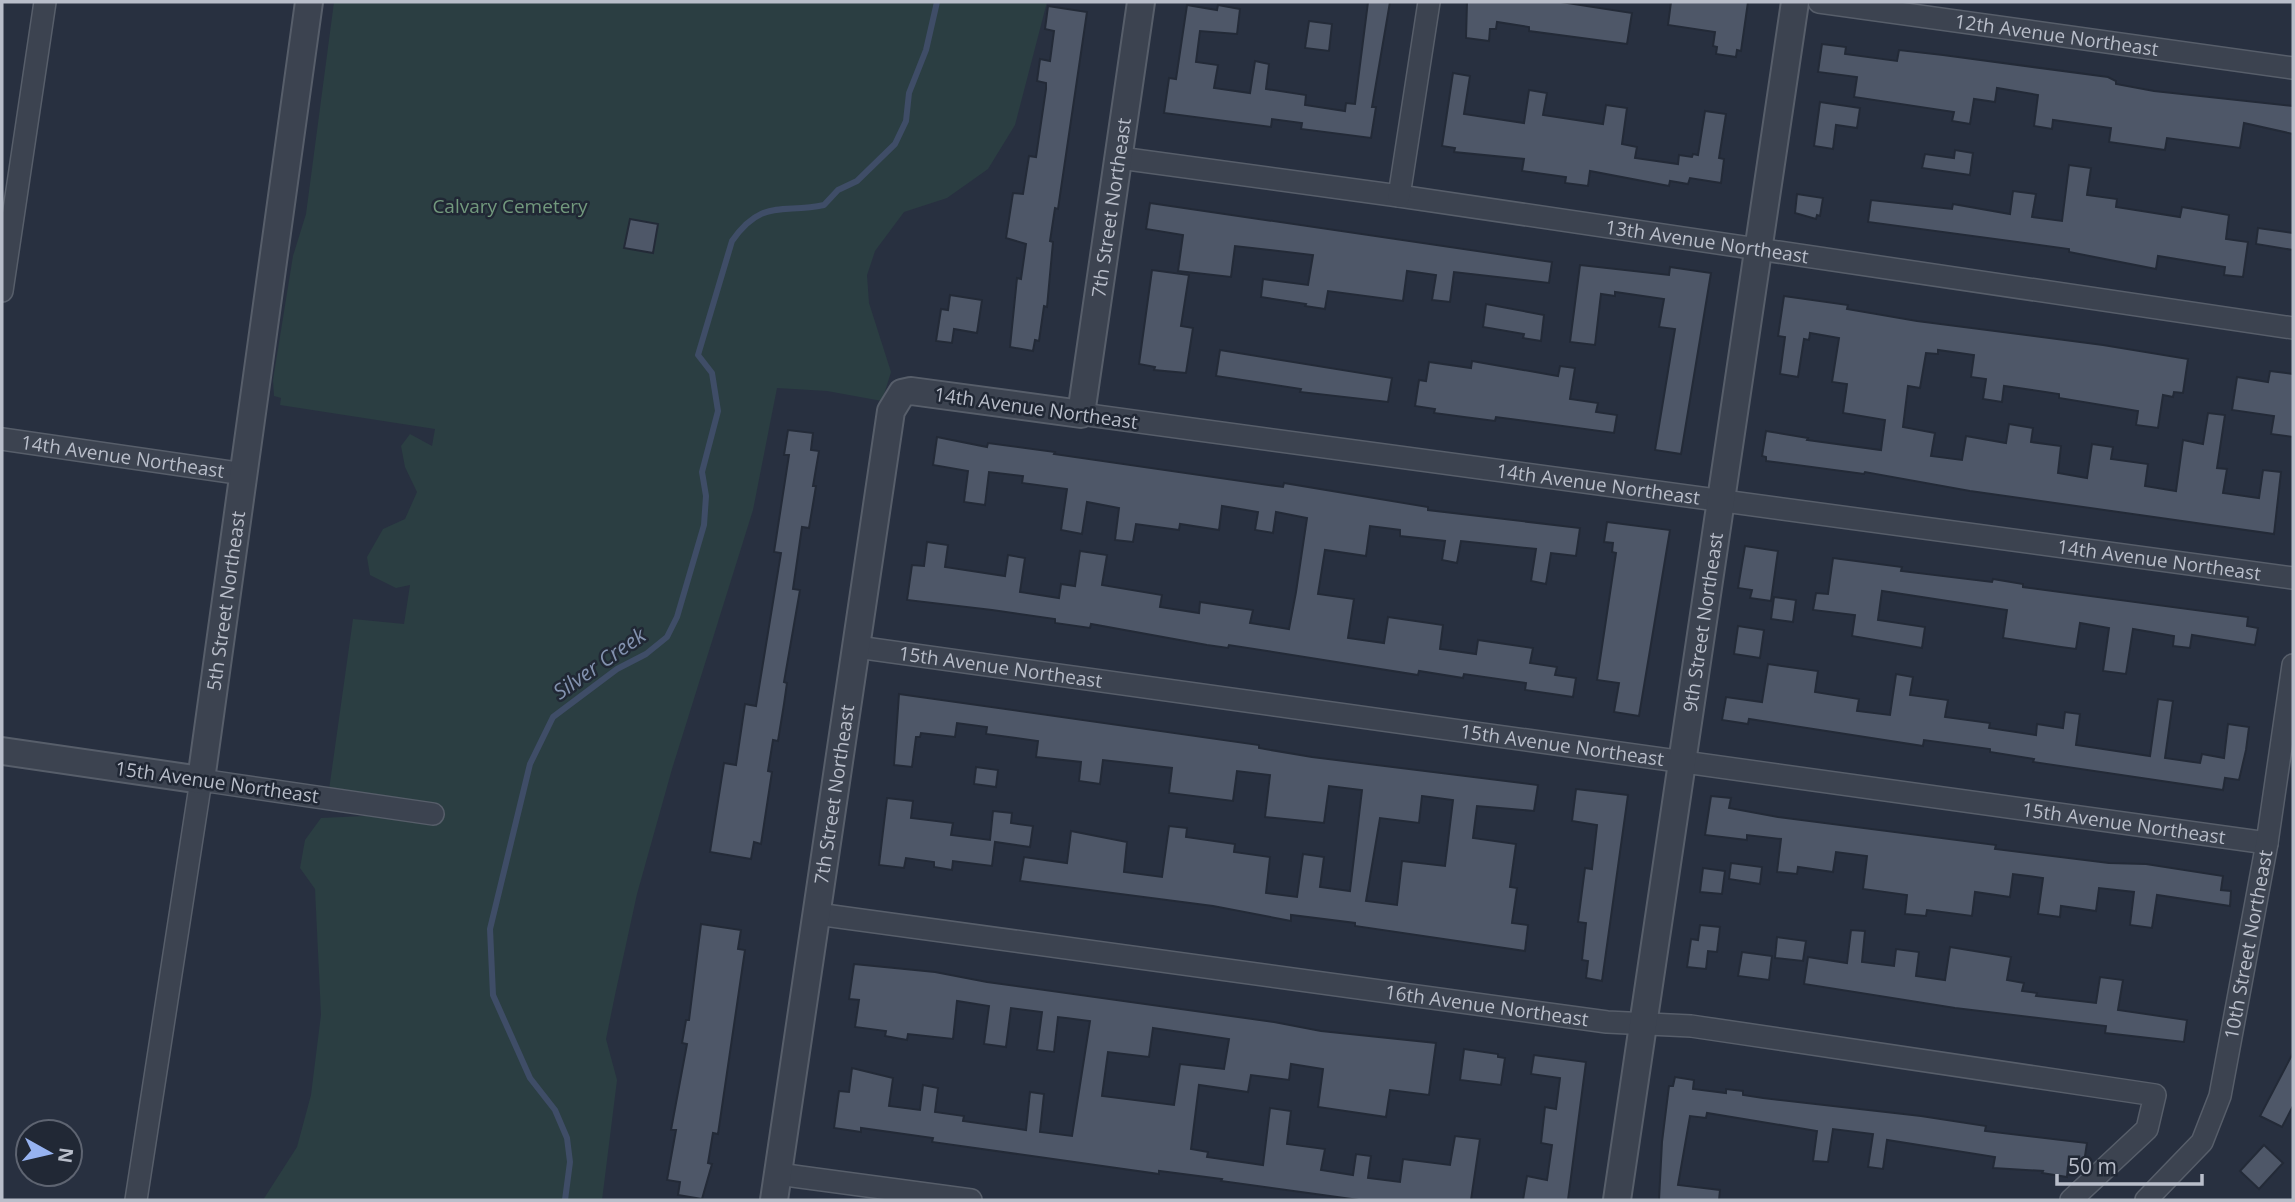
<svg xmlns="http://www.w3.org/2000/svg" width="2295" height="1202" font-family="'Open Sans',sans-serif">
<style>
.green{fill:#2b3e42}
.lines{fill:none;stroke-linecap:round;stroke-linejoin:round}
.stream{stroke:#3f4d67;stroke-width:6}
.building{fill:#4e5768;stroke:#232a37;stroke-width:2;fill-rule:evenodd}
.minor-casing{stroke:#575e6a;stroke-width:24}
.tertiary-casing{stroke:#575e6a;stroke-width:30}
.minor{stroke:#3c4350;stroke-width:21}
.tertiary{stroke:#3c4350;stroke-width:26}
.labels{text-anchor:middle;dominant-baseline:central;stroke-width:5;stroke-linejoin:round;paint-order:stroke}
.street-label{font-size:19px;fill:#b9beca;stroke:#212835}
.park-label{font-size:19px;fill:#72997d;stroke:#212835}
.water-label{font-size:21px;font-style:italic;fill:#8392af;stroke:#212835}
</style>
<rect width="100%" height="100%" fill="#283040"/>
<path class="green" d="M334,2h713l-32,123 -27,44 -41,29 -43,14 -29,39 -8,24 2,28 22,69 -9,29 -55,-10 -50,-3 -24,122 -81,259 -35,125 -22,101 -9,44 11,41 -15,120h-339l34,-53 14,-52 10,-80 -6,-126 -15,-21 5,-28 16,-22 43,-2 16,-9 -52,-10 25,-178 51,5 6,-39 -14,3 -26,-13 -3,-18 16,-28 22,-10 12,-27 -12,-25 -4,-21 9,-12 22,12 3,-17 -155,-24 1,-7 -7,-2 -1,-16 20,-124 13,-42z"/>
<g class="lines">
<path class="stream" d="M565,1200l5,-38 -3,-24 -12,-28 -25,-32 -37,-83 -3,-66 40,-165 23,-47 64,-48 29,-15 21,-17 10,-20 27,-92 2,-29 -4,-24 16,-61 -6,-38 -14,-18 34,-114c30,-43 50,-27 92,-36l14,-15 19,-9 38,-37 11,-23 3,-28 17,-43 11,-48"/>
</g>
<g class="building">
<path d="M1368,2h22l-18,105h4l-5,31 -70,-9 1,-6 -30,-4 -1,8 -107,-14 5,-35 7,1 11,-74 30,5 1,-5 22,4 -3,25 -37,-3 -4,31 22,3 -4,23 36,5 5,-32 14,3 -3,25 40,6 -1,10 40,6 1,-8 9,1z"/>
<path d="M1467,2h94l71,11 -5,31 -98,-13v-4l-32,-5 -1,7h-6l-1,12 -23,-3z"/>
<path d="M1671,2h77l-7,49 -4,-1 -1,7 -20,-3 1,-7 -4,-1 2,-14 -47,-7z"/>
<path d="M1048,6l39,6 -29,197 -3,-1 -5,33 3,1 -6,65 -3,-1 -5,35 -4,-1 -2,11 -23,-4 7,-69 4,1 5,-35 -20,-6 7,-45 10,1 6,-38 7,1 10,-68v-6l-9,-2 3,-22 10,2 4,-30 -9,-2z"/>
<path d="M1309,21l23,3 -3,27 -24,-3z"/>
<path d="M1822,44l24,3 -1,7 52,7 2,-11 44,5 165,22 8,4v3l38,7 139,15v28l-49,-11 -4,25 -73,-10 -2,12 -56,-8 2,-14 -58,-8 -1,9 -18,-3 4,-31 -41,-7 -2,14 -21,-3 -4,25 -18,-3 2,-9 -100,-15 3,-20 -39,-5z"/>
<path d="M1453,73l17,3 -6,38 60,9 5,-33 18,3 -4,22 60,9 3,-19 21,3 -5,36 15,3 -2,11 43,6 1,-9 13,2 1,-3 5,1 7,-44 21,3 -7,44 5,1 -3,24 -31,-5 -2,6 -18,-3 -1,5 -79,-15 -2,15 -23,-3 1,-6 -44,-6 2,-12 -70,-7 1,-4 -13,-2z"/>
<path d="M1820,102l40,6 -3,20 -21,-3 -3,24 -19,-3z"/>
<path d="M1955,150l18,3 -3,22 -48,-7 3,-14 29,4z"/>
<path d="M2069,165l22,3 -4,27 30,4 -1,8 64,10 2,-10 47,8 -3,24 22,3 -5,35 -19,-2 1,-8 -67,-11 -2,13 -87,-17v-3l-201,-27 3,-22 81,9 1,-5 57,10 3,-23 23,3 -4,23 30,4z"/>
<path d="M1797,194l26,4 -3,18 -3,-1 -1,4 -21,-6z"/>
<path d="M1150,203l402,59 -3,21 -95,-11 -4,30 -18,-2 4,-25 -29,-4 -4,30 -75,-10 -3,18 -20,-3 1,-2 -45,-7 2,-18 45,6 5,-30 -78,-9 -4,31 -53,-6 5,-36 -37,-6z"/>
<path d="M630,219l28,5 -5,29 -29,-5z"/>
<path d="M2258,228l35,5v17l-37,-6z"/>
<path d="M1580,265l89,10 1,-8 41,6 -30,181 -26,-4 20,-121 -16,-2 5,-28 -49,-7v4l-14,-2 -6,51 -25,-3z"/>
<path d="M1152,270l37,5 -8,51 12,2 -7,45 -32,-3 1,-3 -16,-3z"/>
<path d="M950,295l32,5 -5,33 -23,-4 -2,14 -16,-2 5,-32 7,1z"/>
<path d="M1784,296l64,9 -1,4 70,12 186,24 85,14 -5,34 -9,-1 -1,5 -10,-2 -5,33 -22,-3 2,-14 -79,-13v-4l-55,-8 -2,16 -19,-3 3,-20 -15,-2 3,-22 -36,-5v4l-12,-1 -6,35 -12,-2 -5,41 32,6 -4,23 31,4 4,-24 40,7 3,-19 24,4 -2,14 30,4 -3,27 29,5 5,-34 21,3 -2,12 37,5 -3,22 31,5 7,-51 20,4 5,-31 17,2 -8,53 10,1 -4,24 36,5 4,-28 18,2 -7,62 -304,-43 -105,-19 -1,2 -98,-13v-4l-4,-1 4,-25 42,7 -1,2 74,10 4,-30 -42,-7 4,-29 -15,-2 7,-44 -29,-5 -1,7 -5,-1 -6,38 -18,-3 5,-37 -7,-1z"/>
<path d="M1486,304l58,11 -3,26 -18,-3 1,-4 -41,-7z"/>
<path d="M1220,350l172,28 -4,24 -88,-10 1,-3 -85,-13z"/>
<path d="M1472,361l86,15 2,-10 15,2 -5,31 28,4 -2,9 21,3 -3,18 -118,-16 -1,4 -31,-4 -30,-4 1,-4 -20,-3 4,-26 7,1 3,-19 42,6z"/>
<path d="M2270,371l23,3v63l-22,-3 3,-18 -42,-6 5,-33 31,5z"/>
<path d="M788,430l25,3 -2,17 8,1 -6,35h3l-7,42 -7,-1 -9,62 7,1 -16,92 3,1 -3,21 -6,37 -5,-1 -5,31 4,1 -11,72 -7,-2 -3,17 -41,-7 14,-89 12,2 9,-61 11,2 25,-153 -7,-1 15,-97h-5z"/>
<path d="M937,437l50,10 1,-4 67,9 -1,2 229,33 1,-4 144,24v3l152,18 -4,28 -25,-3 -5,31 -15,-3 5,-32 -75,-8 -4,22 -15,-3 3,-19 -45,-5v-6l-30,-4 -4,30 -41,-6 -7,44 36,5 -6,39 36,5 4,-26 55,8 -3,24 36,5 2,-14 55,8 -3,15 27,4 -2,8 21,3 -3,19 -48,-7 1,-7 -62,-9 -1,4 -44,-7 -1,4 -189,-30 -1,3 -21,-3 -116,-21 -1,4 -35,-5v-4l-63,-9 -85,-10 5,-35 12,1 3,-24 21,3 -3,22 60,9 3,-21 17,3 -5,34 39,6 2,-14 14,2 5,-35 27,4 -5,30 60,10 -2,12 39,6 1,-11 53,8 -3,13 39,6 7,-37 11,-74 -31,-6 -3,21 -18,-3 3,-18 -36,-6 -3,24 -39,-6 -1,6 -43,-6 -3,18 -18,-2 4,-32 -32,-6 -5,32 -21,-4 6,-41 -45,-6 1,-7 -34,-4 -4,33 -21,-3 4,-31 -35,-6z"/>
<path d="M1607,522l63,8 -31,186 -25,-4 5,-29 -22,-3 19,-127 -4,-1 1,-9 -9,-1z"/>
<path d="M1745,546l33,5 -7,50 -21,-3 2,-8 -14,-2z"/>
<path d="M1833,558l69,9 -1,4 91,11 1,-3 30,5v3l225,30 -1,9 11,2 -3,17 -63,-10 -2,13 -17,-2 1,-10 -41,-7 -7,45 -23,-3 6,-43 -29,-5 -4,26 -15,-2 -58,-9 4,-28 -125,-19 -4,29 47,7 -3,21 -70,-12 3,-21 -42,-5 3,-17 12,1z"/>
<path d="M1774,597l22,3 -3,22 -22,-3z"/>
<path d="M1738,626l26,4 -4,28 -26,-4z"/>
<path d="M1768,664l50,7 -3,21 44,7 -2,12 33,4 6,-41 17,3 -3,18 38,5 -3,17 45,6 -1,5 47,7 1,-11 26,4 2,-16 15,2 -4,31 74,11 8,-57 15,2 -8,57 35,5 2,-9 22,4 4,-34 21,3 -3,23 -7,30 -14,-2 -2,12 -190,-28 1,-3 -44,-7v-3l-66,-9 -1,6 -174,-27 -1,5 -26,-4 4,-23 36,5z"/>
<path d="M899,694l360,51v3l53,9 226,28 -4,26 -57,-5 -4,32 43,6 -6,43 7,1 -5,35 16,2 -3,26 -170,-25v-3l-64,-8v6l-78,-15 -193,-25 4,-24 43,6 4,-32 56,11 -3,30 38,5 7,-51 18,2 -1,9 49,7 -1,8 36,5 -4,36 31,4 6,-43 21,3 -4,30 30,4 12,-101 -33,-4 -5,37 -59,-6 5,-42 -33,-4 -4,30 -64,-8 3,-25 -69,-8 -3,24 -21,-3 2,-19 -45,-5 2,-16 -52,-7 1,-7 -30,-4 -2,14 -34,-4 -1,4h-4l-4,30 -18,-2zM1422,796l31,4 -8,66 -43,-5 -5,44 -31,-4 14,-83 39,5z"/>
<path d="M976,767l22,3 -2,17 -22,-3z"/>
<path d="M1576,789l52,6 -26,186 -16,-3 2,-17 -6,-1 4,-37 -8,-1 7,-54 7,1 5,-44 -25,-4z"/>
<path d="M1711,796l20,2 -2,10 49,9 218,28 -1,4 114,14 37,1 77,12 -2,14 10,1 -1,15 -73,-11 -5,33 -22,-3 4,-33 -35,-4 -3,23 -35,-5 -1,11 -22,-3 5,-36 -30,-4 -3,23 -35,-5 -3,24 -45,-6 -1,6 -21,-2 2,-19 -44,-6 4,-33 -31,-4 -3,20 -35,-5 -1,7 -20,-2 4,-33 -34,-4v5l-42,-5z"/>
<path d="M887,798l26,3 -2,17 42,5 -2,12 39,5 3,-29 19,2 -1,10 22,3 -3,21 -35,-5 -3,24 -39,-5 -1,9 -18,-3v-5l-28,-4 -2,10 -25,-3z"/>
<path d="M1731,863l31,4 -2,17 -31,-5z"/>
<path d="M1703,868l22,3 -3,23 -22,-2z"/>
<path d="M701,924l40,6 -3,19 7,1 -27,184 -5,-1 -5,30 4,1 -10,35 -24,-4 2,-13 -13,-2 9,-50h-5l16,-86 -5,-1 4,-23h3z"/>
<path d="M1700,925l20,2 -3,25 -9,-1 -2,18 -19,-2 4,-28 7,1z"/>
<path d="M1851,930l14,1 -3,31 32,4 2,-17 23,3 -3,24 29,4 5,-33 61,10 -4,23 17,3 -2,8 15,2 -1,3 60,7 4,-26 23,3 -5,30 69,10 -3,22 -79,-9 1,-7 -151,-18 -151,-24 4,-27 39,6z"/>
<path d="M1777,937l29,4 -3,20 -28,-3z"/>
<path d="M1742,952l30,4 -3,24 -31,-4z"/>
<path d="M854,964l81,8 52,10 287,40 47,9 115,12 -7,52 -39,-5 -4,27 -68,-10 5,-38 -32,-5 -2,16 -38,-5 -3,17 -49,-7 -8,64 17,3 -1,5 56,8 7,-57 21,3 -4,33 38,5 -4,21 32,5 3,-21 15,2 -3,22 32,4 3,-23 47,6 5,-29 25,3 -9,61h-112l-138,-19 1,-2 -63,-8v3l-227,-32 1,-4 -72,-10v4l-27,-4 5,-37 10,1 3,-24 41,10 -4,28 31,4 3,-25 15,3 -3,24 29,4 -1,5 63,9 4,-38 14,2 -4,38 32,4 18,-115 -32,-4 -4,35 -17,-2 5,-38 -31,-4 -5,39 -22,-3 5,-38 -32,-5 -4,38 -45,-5 -1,6 -22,-4 1,-5 -31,-4 4,-27 -10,-1zM1153,1028l76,11 -5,30 -44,-5 -6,41 -72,-9 6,-44 41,5z"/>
<path d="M1464,1049l34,5v3l7,1 -4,27 -41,-5z"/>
<path d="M2293,1053v53l-11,21 -22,-11z"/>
<path d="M1534,1055l52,7 -18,138h-45l4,-24 20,4 5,-35 -11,-2 4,-36 11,2 4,-31 -29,-4z"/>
<path d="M1675,1077l19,3 -1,9 33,4v-4l17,2v4l20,3 158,18 65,10 -1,5 102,12 -4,26 -15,-2 -1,10 -25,-4 1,-2 -50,-3 2,-11 -108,-17 -4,29 -15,-2 5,-33 -40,-5 -5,33 -15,-1 4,-30 -110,-18 -1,5 -16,-2 -12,69 42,5 -1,10h-60l3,-58 7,-56h4z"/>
<path d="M2264,1145l19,18 -24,26 -19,-18z"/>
</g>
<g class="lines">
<defs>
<g id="minor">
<path id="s1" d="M1819,2l474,66"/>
<path id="s2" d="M1120,158l279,38 894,132"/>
<path d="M1399,196l30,-194"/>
<path d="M2,291l43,-289"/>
<path id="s3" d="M1081,414l1212,164"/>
<path id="s4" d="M2,439l242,35"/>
<path id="s5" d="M857,647l1410,196"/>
<path id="s6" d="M817,914l790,108 84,4 464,69 -8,34 -76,71"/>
<path d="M778,1174l193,26"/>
<path d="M136,1200l65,-420 232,34"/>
<path id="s7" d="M2146,1200l56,-58 18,-46 47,-253 26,-178"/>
</g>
<g id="tertiary">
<path id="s8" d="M2,751l199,29 108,-778"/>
<path id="s9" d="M774,1200l117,-789 11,-18 9,-2 170,23 60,-412"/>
<path id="s10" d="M1617,1200l178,-1198"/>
</g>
</defs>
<use href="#minor" class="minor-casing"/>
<use href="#tertiary" class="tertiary-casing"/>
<use href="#minor" class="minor"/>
<use href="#tertiary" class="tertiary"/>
</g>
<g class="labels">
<g class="street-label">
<text stroke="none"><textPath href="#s1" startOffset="240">12th Avenue Northeast</textPath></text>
<text stroke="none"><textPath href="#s9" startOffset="1208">7th Street Northeast</textPath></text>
<text stroke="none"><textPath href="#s2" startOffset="593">13th Avenue Northeast</textPath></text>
<text transform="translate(1036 408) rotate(8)">14th Avenue Northeast</text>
<text stroke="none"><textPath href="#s4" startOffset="122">14th Avenue Northeast</textPath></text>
<text stroke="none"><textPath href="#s3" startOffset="522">14th Avenue Northeast</textPath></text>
<text stroke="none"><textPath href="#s3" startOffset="1088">14th Avenue Northeast</textPath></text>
<text stroke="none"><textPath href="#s8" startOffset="382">5th Street Northeast</textPath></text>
<text stroke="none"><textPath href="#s10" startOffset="584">9th Street Northeast</textPath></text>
<text stroke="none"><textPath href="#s5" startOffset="145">15th Avenue Northeast</textPath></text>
<text stroke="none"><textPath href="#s5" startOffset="712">15th Avenue Northeast</textPath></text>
<text transform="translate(217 782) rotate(8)">15th Avenue Northeast</text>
<text stroke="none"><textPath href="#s9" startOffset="410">7th Street Northeast</textPath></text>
<text stroke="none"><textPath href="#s5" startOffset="1279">15th Avenue Northeast</textPath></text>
<text stroke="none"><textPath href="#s7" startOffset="284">10th Street Northeast</textPath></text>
<text stroke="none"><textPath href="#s6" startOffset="676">16th Avenue Northeast</textPath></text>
</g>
<g class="park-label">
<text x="510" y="206">Calvary Cemetery</text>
</g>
<g class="water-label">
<text transform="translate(599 663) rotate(-35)">Silver Creek</text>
</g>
</g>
<rect width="2295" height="1202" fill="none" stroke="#b9beca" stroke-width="7"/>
<g transform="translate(49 1153) rotate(98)"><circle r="33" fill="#212835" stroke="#5e6471" stroke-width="2"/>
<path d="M0-5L12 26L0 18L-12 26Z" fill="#97b3f1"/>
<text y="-10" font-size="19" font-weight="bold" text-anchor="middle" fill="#b9beca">N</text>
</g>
<path d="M2057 1174v10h145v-10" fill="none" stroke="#b9beca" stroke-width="3.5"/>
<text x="2068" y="1174" font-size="21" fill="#b9beca" stroke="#212835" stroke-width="5" paint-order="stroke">50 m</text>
</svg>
